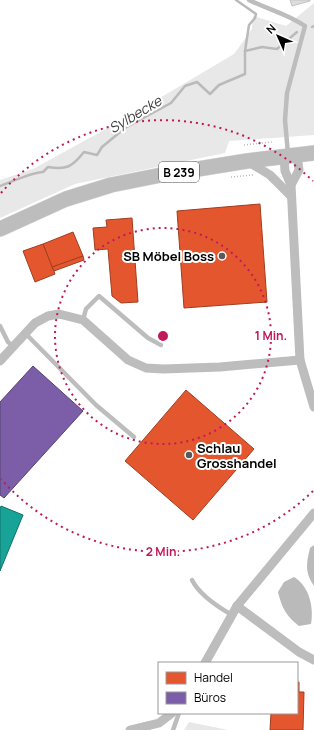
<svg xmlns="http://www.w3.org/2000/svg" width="314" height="730" font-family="Manrope,sans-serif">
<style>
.green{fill:#e8e8e8}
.water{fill:#bababa}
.shops{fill:#e4572e;stroke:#a03d20}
.offices{fill:#7b5ea7;stroke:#564275}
.public{fill:#17a398;stroke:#10726a}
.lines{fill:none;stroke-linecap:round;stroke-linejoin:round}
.stream{stroke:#bababa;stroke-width:2.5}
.building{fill:#dcdcdc;stroke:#c4c4c4}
.primary-casing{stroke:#dbdbdb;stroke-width:16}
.path{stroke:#b8b8b8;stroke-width:1.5;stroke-dasharray:1 2;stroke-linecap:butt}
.service{stroke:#bdbdbd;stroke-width:4.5}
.minor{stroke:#bdbdbd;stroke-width:9}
.primary{stroke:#bdbdbd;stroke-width:15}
.ring{fill:none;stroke:#c2185b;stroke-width:2;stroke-dasharray:2 4}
.poi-dot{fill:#595959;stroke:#fff;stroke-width:1.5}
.labels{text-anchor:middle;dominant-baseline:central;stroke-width:4;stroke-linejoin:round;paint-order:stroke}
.shield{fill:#fff;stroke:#4c4c4c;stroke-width:1}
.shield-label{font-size:12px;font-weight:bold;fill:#000}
.poi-label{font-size:13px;font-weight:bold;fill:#000;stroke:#fff;text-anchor:end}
.water-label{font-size:14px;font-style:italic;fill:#3e3e3e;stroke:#fff}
.centre{fill:#c2185b;stroke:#fff;stroke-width:2}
.ring-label{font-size:12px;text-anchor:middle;font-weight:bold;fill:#c2185b;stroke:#fff;stroke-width:4;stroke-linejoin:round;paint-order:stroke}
</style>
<rect width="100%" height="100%" fill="#fff"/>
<g class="green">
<path d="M314,3v132l-85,6 -4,12 -150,31 -75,34v-38l33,-11 93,-51 108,-64 18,-25 1,-13 33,10z"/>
<path d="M189,722l39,8h-44z"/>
</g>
<g class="water">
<path d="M314,545v41c-9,-13 -8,-22 -4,-38z"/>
<path d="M294,577c15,9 20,30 17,47l-12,2c-13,-10 -17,-18 -21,-34l6,-10z"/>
</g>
<g class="shops">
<path d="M260,204l7,98 -83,6 -7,-97z"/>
<path d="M132,218l6,84 -17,1 -9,-7 -4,-47 -13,1 -2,-22 14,-1 -1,-7z"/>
<path d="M73,232l10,24 -31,12 -9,-24z"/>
<path d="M43,244l12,30 -20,8 -12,-31z"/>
<path d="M83,256l1,4 -30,11 -2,-4z"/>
<path d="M186,390l68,59 -61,71 -68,-59z"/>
<path d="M297,682h2v10h5l-1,38h-33l1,-17h26z"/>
</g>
<path class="offices" d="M33,366l50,45 -79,87 -4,-3v-93z"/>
<path class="public" d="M1,506l22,9 -23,56v-62z"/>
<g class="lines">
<g class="stream">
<path d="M236,0l20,14 -1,4 -6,7 -4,26"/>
<path d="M312,27l2,-1"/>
<path d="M0,186c11,-4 33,-14 43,-14l5,-5c19,3 24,0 36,-15l13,3 5,-8 23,-19 46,-25 14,-17 12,-4 13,12 9,-9 26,-11v-23l17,-4 15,2 20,-17"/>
</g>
</g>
<path class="building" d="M290,0h20v1l-18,5z"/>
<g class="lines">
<defs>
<path id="primary" d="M0,229l66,-30 45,-14 50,-10 86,-14 67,-8"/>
</defs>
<use href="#primary" class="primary-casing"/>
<g class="path">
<path d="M244,145l28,-3"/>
<path d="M231,177l22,-2"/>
</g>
<g class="service">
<path d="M249,0c18,9 39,14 56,26l-18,67 -2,27 3,34"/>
<path d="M83,320l3,-11 13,-13 49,42 13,7"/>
<path d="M0,326l8,16 5,4"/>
<path d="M25,333l71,72 38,32"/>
<path d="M192,580c7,14 26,27 40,35"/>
<path d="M173,730l6,-17"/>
</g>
<g class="minor">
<path d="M284,156l1,15 6,14 9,175 14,47"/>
<path d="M247,161l23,14 21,21"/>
<path d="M291,185l8,-15 -2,-15"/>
<path d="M0,361l35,-38 13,-7 11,-2 24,6 45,40 18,8 17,1 57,-2 80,-7"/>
<path d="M237,606l62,46 15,8"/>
<path d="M205,663l32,-57 77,-93"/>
<path d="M130,730l29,-7 13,-10"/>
</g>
<use href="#primary" class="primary"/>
</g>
<g class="ring">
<circle cx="163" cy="336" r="108"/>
<path d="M313 491A216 216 0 0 1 1 479M1 193A216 216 0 0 1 313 181"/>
</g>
<g class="poi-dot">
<circle cx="222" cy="256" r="4"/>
<circle cx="189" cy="455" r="4"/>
</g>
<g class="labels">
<rect class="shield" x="159" y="162" width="40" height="20" rx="3"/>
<g class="shield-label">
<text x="179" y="172">B 239</text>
</g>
<g class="poi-label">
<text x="214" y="256">SB Möbel Boss</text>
<text x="197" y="448" text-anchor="start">Schlau<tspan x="197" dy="15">Grosshandel</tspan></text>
</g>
<g class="water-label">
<text transform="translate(135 114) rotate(-31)">Sylbecke</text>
</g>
</g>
<circle cx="163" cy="336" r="6" class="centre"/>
<g class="ring-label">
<text x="271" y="340">1 Min.</text>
<text x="163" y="556">2 Min.</text>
</g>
<rect x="158" y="662" width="140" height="52" fill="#ffffff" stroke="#999999"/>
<rect x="166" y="672" width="20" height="12" fill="#e4572e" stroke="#999999"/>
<text x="194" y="682" font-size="12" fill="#000000">Handel</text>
<rect x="166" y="692" width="20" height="12" fill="#7b5ea7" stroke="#999999"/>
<text x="194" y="702" font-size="12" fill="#000000">Büros</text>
<g transform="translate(278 36) rotate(315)" stroke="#ffffff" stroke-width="3" paint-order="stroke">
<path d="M0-3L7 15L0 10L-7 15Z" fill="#000000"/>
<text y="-6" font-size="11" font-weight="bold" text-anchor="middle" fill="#000000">N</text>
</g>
</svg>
